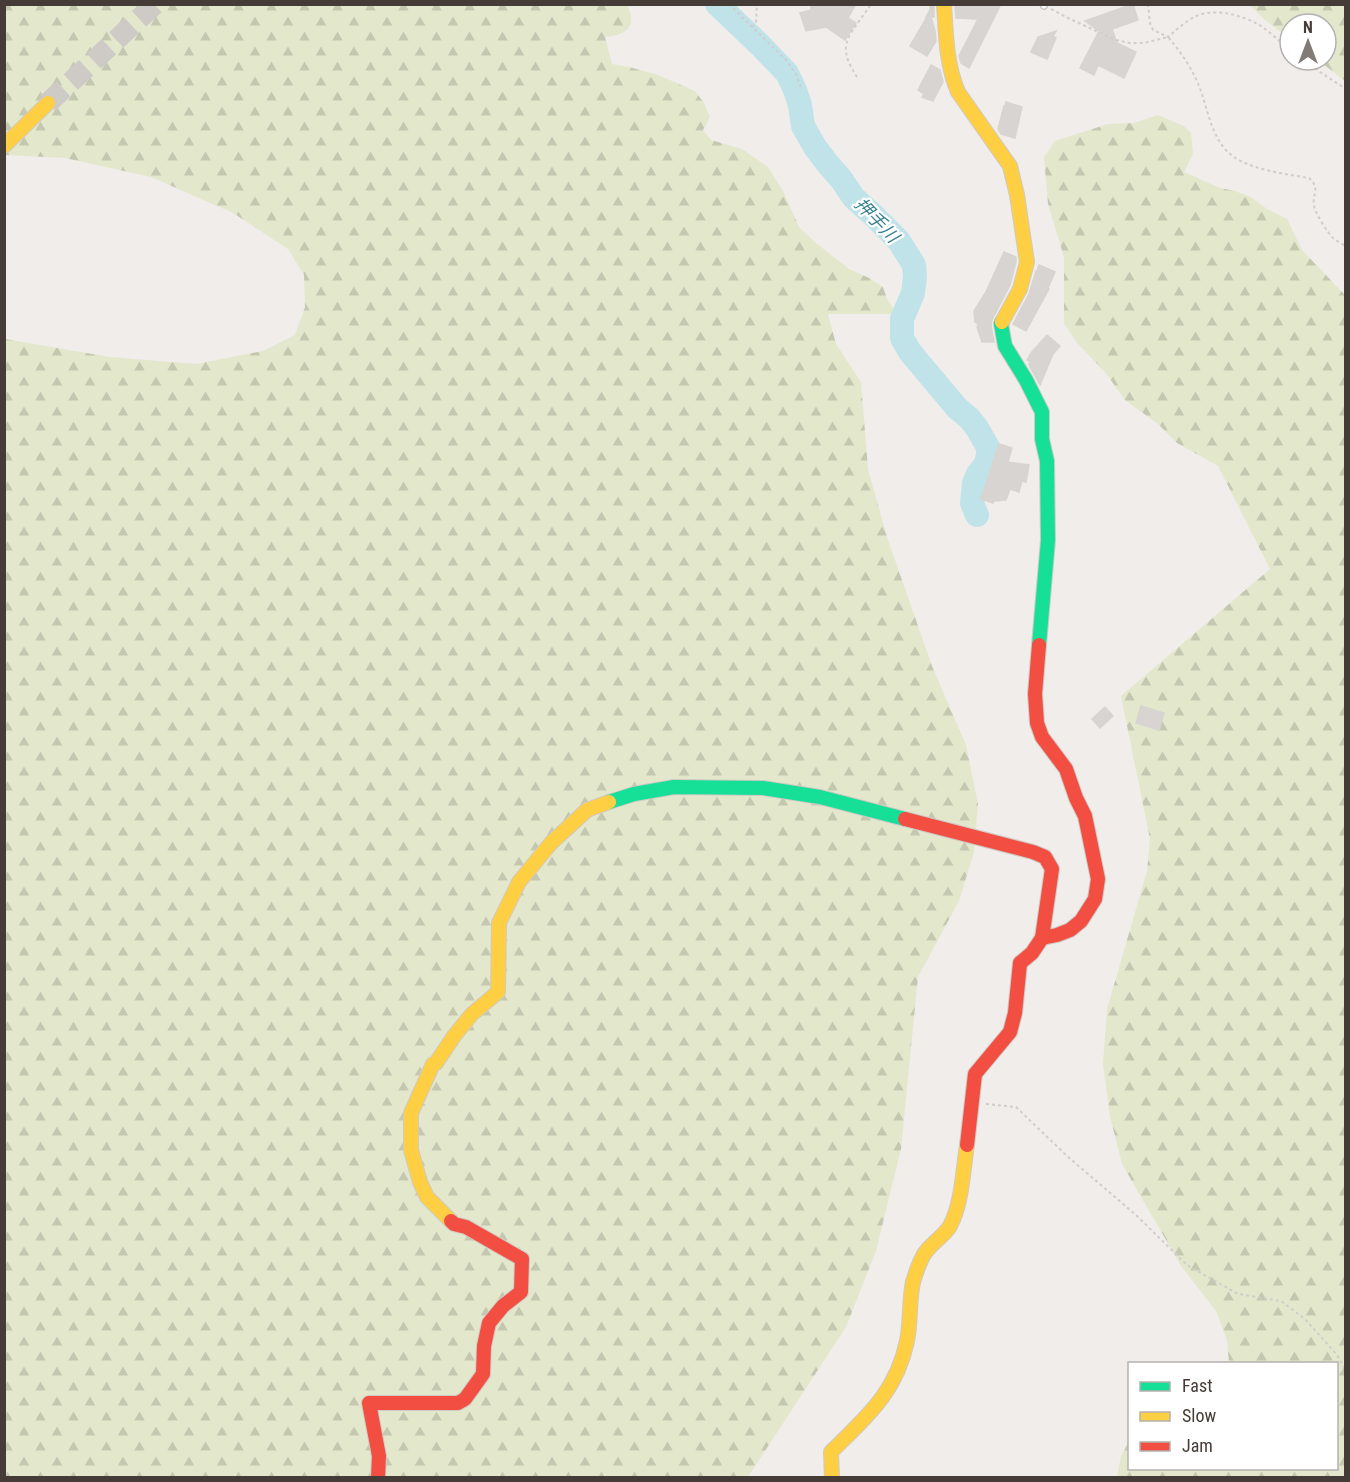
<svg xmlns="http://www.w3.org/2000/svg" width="1350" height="1482" font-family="'Roboto Condensed','Noto Sans JP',sans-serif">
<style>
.forest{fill:url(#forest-firs)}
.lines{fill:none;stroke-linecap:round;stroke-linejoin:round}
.river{stroke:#bfe3e9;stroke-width:24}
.building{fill:#d8d4d1;stroke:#d8d4d0;stroke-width:1.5}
.highway-tunnel{stroke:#cecac6;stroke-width:21;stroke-dasharray:21 10;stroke-linecap:butt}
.lane-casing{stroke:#ccc9c7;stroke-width:8}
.fast-casing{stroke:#d0c9c4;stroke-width:16}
.slow-casing{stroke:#d0c9c4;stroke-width:16}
.jam-casing{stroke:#d0c9c4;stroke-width:16}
.path{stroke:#d1cdcb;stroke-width:2;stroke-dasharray:3 3;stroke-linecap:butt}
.lane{stroke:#fdfcfc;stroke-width:5}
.fast{stroke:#16e098;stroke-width:14}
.slow{stroke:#ffcf43;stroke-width:14}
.jam{stroke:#f24e42;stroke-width:14}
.labels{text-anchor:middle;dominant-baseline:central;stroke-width:4.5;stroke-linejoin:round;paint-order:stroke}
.water-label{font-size:18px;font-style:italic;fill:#358090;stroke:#fff}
</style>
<defs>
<pattern id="forest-firs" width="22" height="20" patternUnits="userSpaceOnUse" patternTransform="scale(1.5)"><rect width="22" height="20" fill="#e3e8cd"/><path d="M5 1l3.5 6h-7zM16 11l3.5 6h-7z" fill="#c4c8b1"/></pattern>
</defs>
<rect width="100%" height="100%" fill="#f0edea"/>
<g class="forest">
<path d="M5,5h622c11,22 -1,30 -22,32l7,27 17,3 29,8 37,16 9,12 6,14 -7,13 8,10 31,9 26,18 15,24 16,36 17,16 33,26 20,9 14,9 4,12 10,15h-69l8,30 25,38 7,87 19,68 45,129 34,79 12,59 -4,48 -15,49 -41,76 -17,172 -25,102 -30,76 -98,150 -743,1v-1139l105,18 86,7 67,-13 32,-16 10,-28 -1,-32 -16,-26 -55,-36 -82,-36 -86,-19 -60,-3z"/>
<path d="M1250,5h95v76l-27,-21h8v-36h-36v15l-25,-19z"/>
<path d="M1158,115l26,11 7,7 2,21 -9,18 36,16 15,3 16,6 16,12 20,10 15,31 43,45v1182h-228l4,-21 8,-17 1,29h206v-104l-107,-1 -2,-23 -11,-29 -35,-45 -59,-102 -12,-48 -7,-52 4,-55 40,-138 3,-32 -29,-143 149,-127 -52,-103 -41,-23 -19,-19 -33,-24 -20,-28 -28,-29 -13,-20v-66l-16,-53 -4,-47 11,-16 53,-17 26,-1z"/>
</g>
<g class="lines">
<path class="river" d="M717,4l43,41 27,28 8,17 5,15 3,21 12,21 12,16 14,16 13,19 17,15 28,28 15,24 1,12 -2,16 -11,26v19l8,14 47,56 12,10 8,10 12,21 -3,15 -8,10 -4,9 -2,20 5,12"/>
</g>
<g class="building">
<path d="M816,4h40l-8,14 8,5 -11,17 -19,-13 -20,4 -6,-18 11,-3v-4h5z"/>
<path d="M930,4h4v13h-3l4,14 1,10 -9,15 -17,-10 17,-29h-1l4,-7z"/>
<path d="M955,4h46l-32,64 -8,-5 -2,-7 19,-37 -22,-1z"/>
<path d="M1133,4l5,16 -26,9 5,14 19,9 -12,26 -26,-13 -4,10 -14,-7 19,-37 -14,-10z"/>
<path d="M1056,31l-3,5 3,2 -9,21 -16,-7 7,-15z"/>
<path d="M931,65l9,5 3,12 -10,19 -11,-4 2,-3 -6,-4z"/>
<path d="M1006,102l16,5 -7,31 -14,-4 -3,-5 6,-23 1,1z"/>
<path d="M1004,252l12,5v5l-6,23 -18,35 -1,6 3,16h-12l-5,-15 1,-3 -3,-2 -1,-11 12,-19z"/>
<path d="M1039,265l16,7 -7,16 1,1 -23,42 -13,-7 16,-30 7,-23h1z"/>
<path d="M1047,335l13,11 -7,8 -13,31 -11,-20 1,-4 -3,-1 4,-7z"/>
<path d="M999,444l13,4 -4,14 21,3 -3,17 -4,-1 -3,11 -9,-3 -4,11 -12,1 -1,2 -12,-4z"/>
<path d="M1141,706l23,7 -5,17 -23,-7z"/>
<path d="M1105,707l8,9 -13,12 -8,-9z"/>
</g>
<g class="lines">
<path class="highway-tunnel" d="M48,103l107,-99"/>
<defs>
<path id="lane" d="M1044,6l1,-2"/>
<g id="fast">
<path d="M1002,322l-1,2 4,22 21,34 16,32v27l5,22 1,79 -9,105"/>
<path d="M609,802l25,-8 40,-7 89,1 57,9 85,22"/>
</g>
<g id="slow">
<path d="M944,4c2,30 2,60 14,88l52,74 7,29 10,67 -7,27 -18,33"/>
<path d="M4,146l44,-43"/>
<path d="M451,1221l-24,-24 -7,-15 -9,-32v-37l22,-49 3,-1 18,-27 18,-22 26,-22 1,-69 20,-41 32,-39 36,-33 22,-8"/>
<path d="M832,1478l-1,-26c36,-36 65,-59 76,-111 4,-20 2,-40 6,-59 2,-7 5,-15 8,-22 6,-15 21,-21 29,-34 12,-22 13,-56 17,-81"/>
</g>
<g id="jam">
<path d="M1039,645l-4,49 2,29 5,14 24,32 10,29 9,18 13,63 -3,20 -14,22 -11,9 -13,5 -15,3"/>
<path d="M905,819l128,33 12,5 7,12 -10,69 -10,15 -12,10 -5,50 -5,19 -35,42 -8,71"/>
<path d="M378,1478l1,-22 -10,-53h89l7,-4 18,-25 1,-28 5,-23 14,-17 18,-14 1,-33 -56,-32 -12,-3 -3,-3"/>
</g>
</defs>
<use href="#lane" class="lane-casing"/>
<use href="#fast" class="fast-casing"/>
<use href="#slow" class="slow-casing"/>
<use href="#jam" class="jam-casing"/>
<g class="path">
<path d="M729,4l58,57 9,13 5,14"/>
<path d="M1148,4l2,19 3,7 15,7c8,-7 17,-15 26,-20 21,-10 48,-2 67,9 10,7 19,16 29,23"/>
<path d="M1051,9l17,9 48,22 14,3h14l24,-6c11,13 21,27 28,42 12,24 13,61 38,78 19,13 52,17 75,21 13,11 1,18 6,31 2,7 13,24 18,29 4,3 9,6 13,8"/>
<path d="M752,27l4,-4 1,-19"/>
<path d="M1306,60l14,12 26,17"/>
<path d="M857,77c-5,-8 -11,-18 -11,-27 -2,-13 18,-34 25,-46"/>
<path d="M986,1104l30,3 51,49 69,59 51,50 51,29 43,7 24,18 32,36 9,16"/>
</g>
<use href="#lane" class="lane"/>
<use href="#fast" class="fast"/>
<use href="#slow" class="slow"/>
<use href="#jam" class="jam"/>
</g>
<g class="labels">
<g class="water-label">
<text transform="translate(877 220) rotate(46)">押手川</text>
</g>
</g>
<rect width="1350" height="1482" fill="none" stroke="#453c37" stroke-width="12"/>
<rect x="1128" y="1362" width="210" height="108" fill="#ffffff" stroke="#b5b1af" stroke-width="1.5"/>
<rect x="1140" y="1382" width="30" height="9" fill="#16e098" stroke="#b5b1af" stroke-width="1.5"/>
<text x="1182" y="1392" font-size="18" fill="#453c37">Fast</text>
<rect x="1140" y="1412" width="30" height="9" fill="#ffcf43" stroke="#b5b1af" stroke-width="1.5"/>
<text x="1182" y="1422" font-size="18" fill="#453c37">Slow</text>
<rect x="1140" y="1442" width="30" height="9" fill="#f24e42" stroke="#b5b1af" stroke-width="1.5"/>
<text x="1182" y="1452" font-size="18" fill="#453c37">Jam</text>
<g transform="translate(1308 42)"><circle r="28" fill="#ffffff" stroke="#b5b1af" stroke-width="1.5"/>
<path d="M0-4.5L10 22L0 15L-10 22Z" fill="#817a76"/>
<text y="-9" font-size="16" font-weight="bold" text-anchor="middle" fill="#453c37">N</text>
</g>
</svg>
